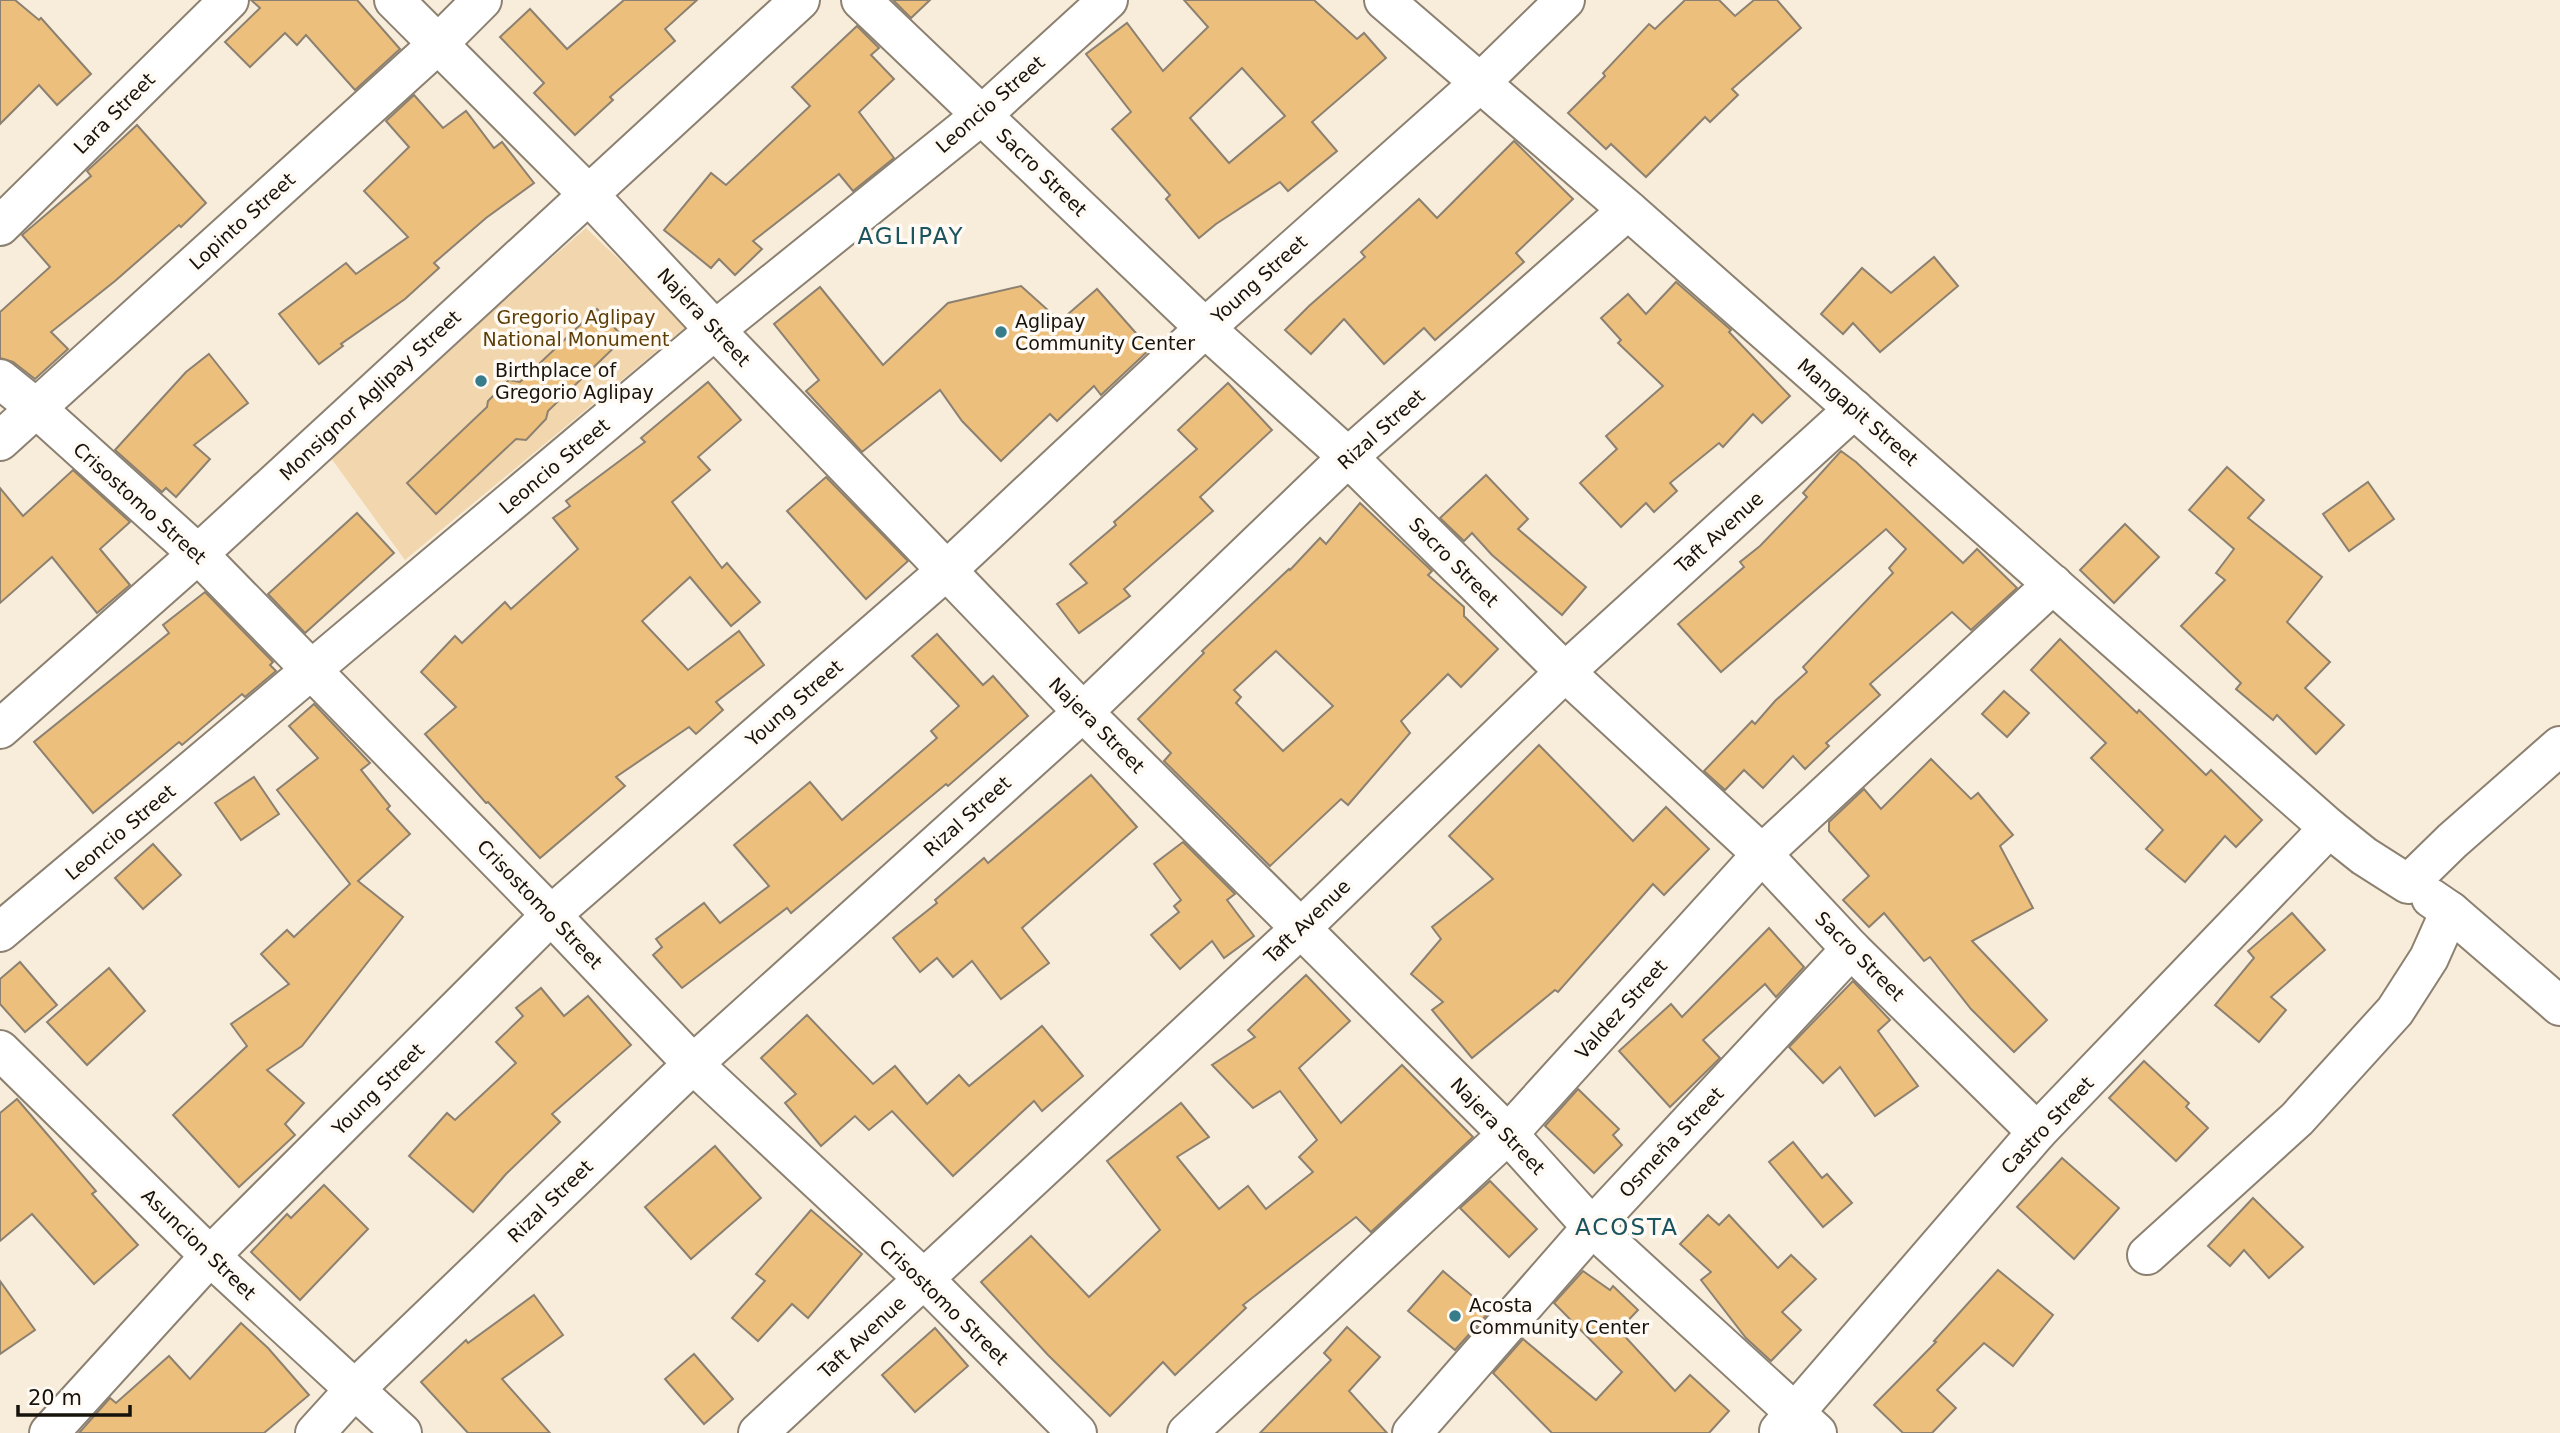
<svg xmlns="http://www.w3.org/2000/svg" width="2560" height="1433" font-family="'DejaVu Sans',sans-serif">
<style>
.green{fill:#f2d6ad}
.building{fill:#edbf7c;stroke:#8c8171;stroke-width:2;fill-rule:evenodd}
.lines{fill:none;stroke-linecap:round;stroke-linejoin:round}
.street-casing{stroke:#8c8171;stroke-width:42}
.secondary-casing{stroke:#8c8171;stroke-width:42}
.street{stroke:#fff;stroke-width:38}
.secondary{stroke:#fff;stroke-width:38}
.poi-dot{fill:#377c8a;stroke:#fffaf3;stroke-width:2.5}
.labels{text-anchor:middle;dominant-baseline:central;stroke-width:7;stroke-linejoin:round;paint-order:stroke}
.street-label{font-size:19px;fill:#16120c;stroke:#fffaf3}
.park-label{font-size:19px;fill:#5b3d05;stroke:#fffaf3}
.poi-label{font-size:19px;fill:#16120c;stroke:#fffaf3;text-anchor:start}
.quarter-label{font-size:23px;letter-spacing:2px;fill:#1b545f;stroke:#fffaf3}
</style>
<rect width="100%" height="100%" fill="#f8ecda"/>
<path class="green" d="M586,228l102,97 -283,235 -77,-106z"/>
<g class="building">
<path d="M0,0h15l24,20 2,-2 50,56 -34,31 -18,-20 -39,39z"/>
<path d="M251,0h106l43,49 -45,41 -49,-55 -9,10 -12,-12 -35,34 -25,-25 35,-34z"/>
<path d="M624,0h73l-32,29 10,12 -65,56 3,3 -38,35 -41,-42 10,-10 -44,-46 30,-28 37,40z"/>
<path d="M893,0h37l-19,18z"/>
<path d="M1184,0h130l43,39 7,-6 22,25 -74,64 25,29 -49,40 -8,-9 -64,42 -17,14 -33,-39 4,-4 -58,-66 19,-17 -45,-58 41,-31 36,48 45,-44zM1242,68l43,48 -56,47 -39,-45z"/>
<path d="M1685,0h34l16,16 19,-16h23l24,28 -69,61 6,6 -28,27 -5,-5 -59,60 -35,-33 -5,5 -38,-36 37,-37 -2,-3 46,-49 6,5z"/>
<path d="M857,26l22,22 -8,7 23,24 -35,33 35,46 -41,33 -14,-17 -86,67 9,8 -27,26 -16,-16 -8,9 -47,-38 47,-57 15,12 84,-79 -18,-19z"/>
<path d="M414,95l29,33 23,-17 28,37 8,-6 32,41 -48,35 -52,45 5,5 -34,31 -64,45 2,2 -24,18 -40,-50 67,-51 10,11 52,-37 -44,-46 45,-44 -23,-26z"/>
<path d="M137,125l69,78 -25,24 -2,-2 -64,56 -64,51 17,17 -33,30 -22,-17 -13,-4v-46l50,-45 -28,-32 69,-59 -4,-5z"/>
<path d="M1514,141l59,58 -57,54 8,9 -89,78 -11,-12 -40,36 -40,-45 -33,35 -26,-24 24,-24 56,-49 -4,-5 58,-53 18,19z"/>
<path d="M1934,257l24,29 -78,66 -27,-29 -10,11 -22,-20 41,-46 29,25z"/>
<path d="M1676,282l55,48 -2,2 61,64 -28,27 -9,-9 -30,33 -4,-4 -49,40 7,8 -23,21 -8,-9 -25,24 -41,-44 37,-34 -11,-13 57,-50 -45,-43 3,-3 -20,-22 27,-24 18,20z"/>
<path d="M1021,286l39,35 37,-32 53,60 -49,46 -7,-9 -37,35 -7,-7 -49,47 -39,-40 -22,-31 -78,62 -56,-61 13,-11 -45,-56 46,-37 63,78 65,-62z"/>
<path d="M597,309l27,29 -76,73 -2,8 -20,21 -10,-1 -80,75 -29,-31 80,-76 1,-6 21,-21 11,2z"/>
<path d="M209,354l39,49 -54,42 16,14 -34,38 -10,-9 -4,4 -47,-42 71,-78z"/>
<path d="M708,382l33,38 -43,37 12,13 -38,32 50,66 5,-5 33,39 -29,24 -41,-49 -48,44 46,49 51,-39 25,34 -48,37 7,8 -27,24 -7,-7 -73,50 9,9 -85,72 -52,-56 -2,1 -61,-69 31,-27 -35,-35 34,-36 7,7 43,-41 6,7 67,-60 -25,-31 17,-12 -4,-5 79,-59 -4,-4z"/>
<path d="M1228,383l44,47 -72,67 13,14 -89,78 6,7 -51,37 -22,-29 30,-21 -17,-19 46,-39 -2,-3 83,-73 -19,-19z"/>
<path d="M1841,451l15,11 107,101 14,-14 40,39 -46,42 -19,-18 -82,72 10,11 -54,48 3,3 -24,23 -12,-13 -30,32 -19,-18 -19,20 -21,-19 48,-50 3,3 20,-23 32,-29 -4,-5 90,-94 -4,-5 17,-19 -20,-20 -165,143 -43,-48 66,-57 -4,-5 20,-16 47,-49 -4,-4z"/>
<path d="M2227,467l37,33 -16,18 74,59 -35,45 43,40 -25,26 39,37 -28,29 -39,-39 -4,5 -37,-31 5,-6 -60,-57 44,-46 -9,-7 18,-24 -45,-39z"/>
<path d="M73,470l57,52 -30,27 30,36 -33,28 -45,-56 -52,46v-115l23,28z"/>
<path d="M1486,475l42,44 -10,10 68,58 -24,28 -70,-60 -20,-22 -8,8 -24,-23z"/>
<path d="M826,477l82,84 -42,38 -79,-88z"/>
<path d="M2368,482l26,37 -45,32 -26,-37z"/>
<path d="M1360,503l72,68 -4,4 36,32v9l34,33 -37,38 -13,-13 -47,47 9,12 -62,72 -7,-6 -71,67 -106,-105 7,-8 -33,-34 66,-66 -2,-2 87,-82 1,1 30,-32 6,6zM1276,651l57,55 -50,45 -47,-48 5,-6 -7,-7z"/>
<path d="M357,513l37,40 -89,80 -37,-39z"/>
<path d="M2125,524l34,33 -45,46 -34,-33z"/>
<path d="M205,592l68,70 -3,3 6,6 -31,26 -3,-3 -60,51 -3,-3 -86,71 -59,-71 135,-109 -6,-8z"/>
<path d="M937,634l46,51 10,-9 35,40 -80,70 -2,-2 -155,129 -4,-5 -105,80 -29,-33 9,-8 -6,-8 48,-36 16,20 49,-37 -35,-41 76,-63 32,38 95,-82 -6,-7 28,-25 -47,-50z"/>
<path d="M2060,639l77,74 2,-3 67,65 5,-5 51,50 -26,27 -11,-11 -40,46 -39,-33 17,-19 -72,-72 15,-15 -75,-73z"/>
<path d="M2004,691l25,22 -22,24 -25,-23z"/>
<path d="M314,704l56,59 -9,7 29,36 -3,3 23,25 -52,47 45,36 -101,129 -35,24 37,33 -19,21 10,11 -56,52 -66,-72 74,-69 -16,-22 58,-40 -28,-30 26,-24 7,7 56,-53 -73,-94 41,-32 -29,-32z"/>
<path d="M1539,745l94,96 33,-34 43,42 -45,46 -11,-11 -95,108 -3,-2 -83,68 -40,-48 11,-8 -32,-28 30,-35 -9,-12 61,-48 -44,-43z"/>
<path d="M1931,759l40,40 7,-6 35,42 -13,11 33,62 -61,33 75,79 -33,32 -43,-43 -41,-52 -6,4 -40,-48 -15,14 -26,-27 26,-24 -40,-45v-9l35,-33 17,20z"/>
<path d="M1091,775l46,52 -115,101 27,35 -48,36 -29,-38 -19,16 -16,-19 -17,14 -27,-34 44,-35 -2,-3 49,-42 4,5z"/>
<path d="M254,777l25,37 -38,26 -26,-37z"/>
<path d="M1183,842l52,52 -8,6 27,36 -30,22 -12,-17 -32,28 -29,-34 28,-23 -5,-6 7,-6 -27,-36z"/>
<path d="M153,844l28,31 -38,34 -28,-31z"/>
<path d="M2292,913l33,37 -54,47 15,13 -27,32 -44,-37 39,-47 -6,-7z"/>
<path d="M1769,928l35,39 -28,30 -11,-13 -62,56 17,18 -50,49 -51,-56 52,-47 11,13z"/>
<path d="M20,962l37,43 -32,27 -25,-28v-25z"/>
<path d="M109,968l36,43 -58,54 -40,-43z"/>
<path d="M1306,975l44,46 -51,47 42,55 61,-58 71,72 -102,95 -15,-15 -113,88 3,3 -71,67 -12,-13 -53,54 -62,-61 -67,-73 50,-46 58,61 71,-67 -53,-69 74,-58 28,34 -32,20 42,52 29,-23 18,23 47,-37 -14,-15 18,-17 -37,-49 -27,17 -41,-43 43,-28 -7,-7z"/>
<path d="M1853,981l37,39 -12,11 40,55 -43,30 -35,-49 -17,16 -34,-36z"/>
<path d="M541,988l23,28 24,-20 43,49 -79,69 8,8 -54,52 -33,38 -64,-56 38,-43 8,7 61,-57 -20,-21 27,-26 -7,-8z"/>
<path d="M807,1015l66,69 22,-18 32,38 32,-29 10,11 73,-60 41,50 -41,35 -8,-10 -81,75 -61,-65 -23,19 -14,-14 -34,30 -36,-43 11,-9 -35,-36z"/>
<path d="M2144,1061l45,42 -3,4 22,21 -32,33 -67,-63z"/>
<path d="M1578,1089l41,40 -6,6 9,10 -28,28 -49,-47z"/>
<path d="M17,1099l79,92 -4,3 46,51 -44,39 -62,-70 -32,27v-128z"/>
<path d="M1793,1142l29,36 5,-4 25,29 -29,24 -54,-65z"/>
<path d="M715,1146l46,52 -70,61 -46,-52z"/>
<path d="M2062,1158l57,50 -45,51 -57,-52z"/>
<path d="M1490,1181l47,48 -28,28 -49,-49z"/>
<path d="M324,1185l44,44 -68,71 -49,-48 36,-38 4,4z"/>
<path d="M2253,1198l50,49 -34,31 -25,-28 -14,16 -22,-20z"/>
<path d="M811,1210l51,44 -54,64 -16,-14 -34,37 -26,-23 33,-37 -9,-7z"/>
<path d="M1708,1215l11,10 10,-10 49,53 13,-13 25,24 -34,33 19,18 -30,31 -25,-23 -45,-58 10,-8 -31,-28z"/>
<path d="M1998,1270l55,45 -40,51 -29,-23 -47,47 19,18 -24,25h-29l-29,-28 62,-63 -2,-1z"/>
<path d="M1443,1271l47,40 -35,39 -47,-39z"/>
<path d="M1583,1271l27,19 3,-4 25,24 -19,20 56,61 15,-16 39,36 -20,22h-157l-59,-60 30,-34 73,61 26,-28 -68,-69z"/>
<path d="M0,1281l35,49 -35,24z"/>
<path d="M534,1295l29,40 -61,44 48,54h-82l-47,-51 45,-42 2,3z"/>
<path d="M241,1323l27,25 41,47 -45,38h-185l31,-35 6,5 53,-47 21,23z"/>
<path d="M1347,1327l33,30 -31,34 38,42h-127l71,-73 -7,-7z"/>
<path d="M935,1328l33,38 -53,46 -33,-37z"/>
<path d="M694,1354l39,45 -29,25 -39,-45z"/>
</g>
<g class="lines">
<defs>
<g id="street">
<path d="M394,0l194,194 127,136 368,382 425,422 84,93 225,206"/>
<path d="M861,0l344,328 143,129 217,215 197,182 89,95 186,183"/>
<path d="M1384,0l244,210 701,618 35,28 44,28 44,-43 108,-95"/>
<path d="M0,226l229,-226"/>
<path d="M0,379l36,29 162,146 353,361 142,149 231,215 153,154"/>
<path d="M0,441l437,-396 45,-45"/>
<path d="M0,729l198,-175 602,-554"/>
<path d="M2431,898l19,13 110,95"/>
<path d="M0,932l715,-602 268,-216 125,-114"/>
<path d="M2147,1255l150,-136 98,-108 34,-53 21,-47"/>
<path d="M1779,1431l258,-299 292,-304"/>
<path d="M49,1433l161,-177 341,-341 396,-345 258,-242 276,-246 84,-82"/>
<path d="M315,1433l39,-43 339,-326 390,-352 265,-255 280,-247"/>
<path d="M758,1433l542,-504 265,-257 289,-263"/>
<path d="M1187,1433l321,-299 254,-280 291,-270"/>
<path d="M1412,1433l180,-206 259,-278"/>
</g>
<path id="secondary" d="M0,1050l210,206 192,177"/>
</defs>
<use href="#street" class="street-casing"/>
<use href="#secondary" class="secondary-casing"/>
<use href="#street" class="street"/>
<use href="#secondary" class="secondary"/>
</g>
<g class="poi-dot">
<circle cx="1001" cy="332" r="7"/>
<circle cx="481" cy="381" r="7"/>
<circle cx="1455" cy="1316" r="7"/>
</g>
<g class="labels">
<g class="street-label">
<text transform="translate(990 104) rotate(-41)">Leoncio Street</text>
<text transform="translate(114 113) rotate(-45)">Lara Street</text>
<text transform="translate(1042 172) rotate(44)">Sacro Street</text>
<text transform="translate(242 221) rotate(-42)">Lopinto Street</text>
<text transform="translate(1259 279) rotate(-42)">Young Street</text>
<text transform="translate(704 317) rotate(47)">Najera Street</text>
<text transform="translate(370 395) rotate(-43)">Monsignor Aglipay Street</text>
<text transform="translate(1858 412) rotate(41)">Mangapit Street</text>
<text transform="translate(1381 429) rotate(-42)">Rizal Street</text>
<text transform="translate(554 466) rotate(-40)">Leoncio Street</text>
<text transform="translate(140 503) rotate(42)">Crisostomo Street</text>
<text transform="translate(1719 532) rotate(-42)">Taft Avenue</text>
<text transform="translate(1454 562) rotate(45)">Sacro Street</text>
<text transform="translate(794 703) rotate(-41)">Young Street</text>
<text transform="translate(1097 725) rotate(45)">Najera Street</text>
<text transform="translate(967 816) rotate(-42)">Rizal Street</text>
<text transform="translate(120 832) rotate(-40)">Leoncio Street</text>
<text transform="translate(540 904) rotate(46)">Crisostomo Street</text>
<text transform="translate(1307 921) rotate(-44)">Taft Avenue</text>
<text transform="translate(1860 956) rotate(45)">Sacro Street</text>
<text transform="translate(1621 1009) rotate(-48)">Valdez Street</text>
<text transform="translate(378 1089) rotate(-45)">Young Street</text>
<text transform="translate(2047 1125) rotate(-47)">Castro Street</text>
<text transform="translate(1498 1126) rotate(46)">Najera Street</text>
<text transform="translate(1671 1142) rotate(-47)">Osmeña Street</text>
<text transform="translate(550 1201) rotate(-44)">Rizal Street</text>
<text transform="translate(199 1244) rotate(44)">Asuncion Street</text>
<text transform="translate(944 1302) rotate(44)">Crisostomo Street</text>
<text transform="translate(862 1337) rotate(-43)">Taft Avenue</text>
</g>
<g class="park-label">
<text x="576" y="317">Gregorio Aglipay<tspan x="576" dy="22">National Monument</tspan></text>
</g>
<g class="poi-label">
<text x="1015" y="321">Aglipay<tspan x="1015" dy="22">Community Center</tspan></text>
<text x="495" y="370">Birthplace of<tspan x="495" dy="22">Gregorio Aglipay</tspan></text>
<text x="1469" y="1305">Acosta<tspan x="1469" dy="22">Community Center</tspan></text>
</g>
<g class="quarter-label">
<text x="911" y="236">AGLIPAY</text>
<text x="1627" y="1227">ACOSTA</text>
</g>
</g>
<path d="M18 1405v10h112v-10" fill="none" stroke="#16120c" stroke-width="3.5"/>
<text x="28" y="1405" font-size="21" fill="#16120c" stroke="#fffaf3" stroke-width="5" paint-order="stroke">20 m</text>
</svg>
